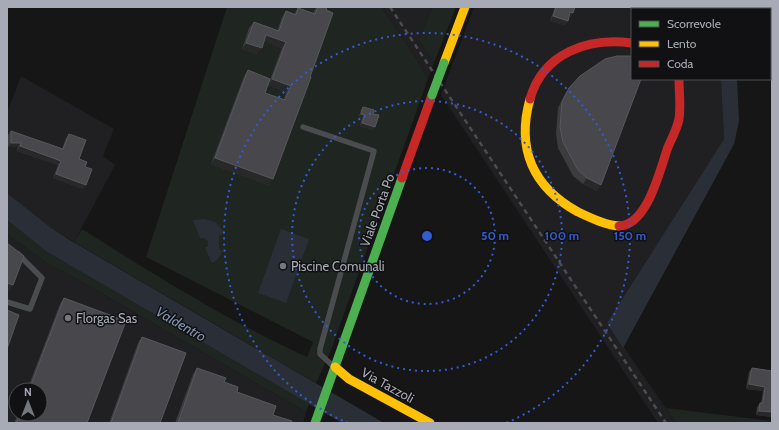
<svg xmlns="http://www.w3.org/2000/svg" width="779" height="430" font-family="Cabin,sans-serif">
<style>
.built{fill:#202022;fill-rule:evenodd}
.green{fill:#1f2520}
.water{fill:#2a2f37}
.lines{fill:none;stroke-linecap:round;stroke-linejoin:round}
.lane{stroke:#4b4c4f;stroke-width:5.5}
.fast{stroke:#4caf50;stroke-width:9}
.slow{stroke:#ffc107;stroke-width:9}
.jam{stroke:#c62828;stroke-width:9}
.rail{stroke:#4b4c4e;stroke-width:2.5;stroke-dasharray:5 4;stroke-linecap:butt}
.fast-bridge{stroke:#4caf50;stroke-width:9}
.wall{fill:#3c3c3f}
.shaded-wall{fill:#282829}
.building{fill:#48484c;stroke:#57585c}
.ring{fill:none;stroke:#325cd3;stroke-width:2;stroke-dasharray:2 4}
.poi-dot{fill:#75777e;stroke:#111012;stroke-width:1.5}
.labels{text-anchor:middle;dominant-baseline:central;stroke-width:3;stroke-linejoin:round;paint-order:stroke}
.street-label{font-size:13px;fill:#a8abb6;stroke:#111012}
.poi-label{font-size:13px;fill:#a8abb6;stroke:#111012;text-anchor:start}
.water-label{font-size:14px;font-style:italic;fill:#8195af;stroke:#111012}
.centre{fill:#325cd3;stroke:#111012;stroke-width:2}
.ring-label{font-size:12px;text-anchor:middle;font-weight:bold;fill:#325cd3;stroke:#111012;stroke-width:3;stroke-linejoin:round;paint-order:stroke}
</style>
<rect width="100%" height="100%" fill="#161616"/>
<g class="built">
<path d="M381,7h52l-14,33 15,23 -6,16 -14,-24z"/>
<path d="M474,7h244v2h-86v70h89l3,60 -117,184 69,100h-18l-217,-328z"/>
<path d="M21,76l93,53 -11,27 12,9 -41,77 -24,-15 -43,-34v-80z"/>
<path d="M7,234l41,30 24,12 234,136 -3,11h-296zM16,390h24v24h-24z"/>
</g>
<g class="green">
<path d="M227,7h154l33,48 14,24 -97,271 -15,33 -242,-141 8,-13c73,46 146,92 225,128l6,-15 -167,-85z"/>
<path d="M433,7h23l-22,56 -15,-23z"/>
<path d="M7,220l40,32 262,152 -3,8 -234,-136 -24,-12 -41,-30z"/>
<path d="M666,408l106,13v2h-96z"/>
</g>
<g class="water">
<path d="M721,79h16l2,42 -5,23 -111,204 -16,-25 117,-184z"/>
<path d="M7,193l43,34 18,12 316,184h-42l-295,-171 -40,-32z"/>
<path d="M204,219l11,3 10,11 -6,3v13l4,2 -6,9 -5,3 -7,-15 3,-2v-5l-4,-3h-4l-7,-18z"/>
<path d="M281,229l28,10 -23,64 -28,-10z"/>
</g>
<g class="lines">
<g class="lane">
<path d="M676,7v2"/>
<path d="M303,127l71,24 -54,198v5l13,12"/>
<path d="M7,302l23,7 12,-31 -24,-24"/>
</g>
<path class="fast" d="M315,423l87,-245"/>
<g class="slow">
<path d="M444,63l21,-56"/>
<path d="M530,99c-14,50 3,88 48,113 13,6 27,13 41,14"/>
<path d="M335,367l14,12 81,44"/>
</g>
<g class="jam">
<path d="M530,99c13,-46 58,-62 102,-56"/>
<path d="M402,178l30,-83"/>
<path d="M619,226c29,-1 41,-57 49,-79 4,-9 9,-18 11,-28 2,-13 0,-27 0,-40"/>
</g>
<path class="rail" d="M390,7l276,416"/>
<path class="fast-bridge" d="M432,95l12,-32"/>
</g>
<g class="wall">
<path d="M316,7h11l-59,178 -57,-21 33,-88 4,-6 17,23 19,6 2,-7 -18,-7 14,-37 -18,-7 -7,13 -15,-5 7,-21 5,-6 23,9 5,-14 4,-6 8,3 4,-6 15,5z"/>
<path d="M555,7h20l-5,11h-1l-1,3 -4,4 -14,-4z"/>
<path d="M569,88l28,103 -14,-7 -10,-8 -15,-28 -2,-15 2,-25 7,-14z"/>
<path d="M363,107l10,7v16l-13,-4 2,-8 -3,-1 2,-7z"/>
<path d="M11,131l51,18 4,-11 3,-4 10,25 6,8 1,18 -3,4 -30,-11 5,-13 -41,-14 1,-4h-10v-12z"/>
<path d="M64,298l23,125h-73l4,-9h22v-24h-13l33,-86z"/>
<path d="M142,337l18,86h-51l29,-80z"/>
<path d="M197,368l27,14 13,10 36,23 18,8h-116l18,-49z"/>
<path d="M752,368l20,3v46l-16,-2 1,-8 3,-4h1l2,-12 -17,-2 3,-17z"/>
</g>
<g class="shaded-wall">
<path d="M570,12l3,1 -3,5 -3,-1z"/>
<path d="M553,16l15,5 -4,4 -14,-4z"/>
<path d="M266,35l20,7 -4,6 -20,-7z"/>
<path d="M246,43l16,5 -5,6 -15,-5z"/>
<path d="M272,79l19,7 -5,6 -18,-7z"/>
<path d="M361,114l4,1 -3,3 -3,-1z"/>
<path d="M362,123l13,4 -2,3 -13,-4z"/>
<path d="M11,143h10l-3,4h-10z"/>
<path d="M20,146l41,15 -3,4 -41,-14z"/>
<path d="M215,158l58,21 -5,6 -57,-21z"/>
<path d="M56,174l30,11 -3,4 -30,-11z"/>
<path d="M587,178l14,7 -4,6 -14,-7z"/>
<path d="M7,283l6,2 -4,6h-2z"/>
<path d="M749,384l16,3 -2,4 -17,-2z"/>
<path d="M759,411l13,1v5l-16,-2z"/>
</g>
<g class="building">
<path d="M318,7h9l-1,3 7,3 -23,64h1l-38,102 -58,-21 33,-88 22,9 -5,14 20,7 6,-14 -19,-7 14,-37 -20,-7 -4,13 -16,-5 8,-21 25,9 7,-20 10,4 2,-7 17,6z"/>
<path d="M556,7h19l-2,6 -3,-1 -2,9 -15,-5z"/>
<path d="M617,56h15v23h9l-40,106 -14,-7 -9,-8 -15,-28 -3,-15 2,-25 7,-14 11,-12 25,-17z"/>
<path d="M363,107l11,3 -1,4 6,1 -4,12 -13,-4 3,-8 -4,-1z"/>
<path d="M11,131l52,18 6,-15 17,6 -7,19 8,3 -2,5 7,2 -6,16 -30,-11 5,-13 -41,-15 1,-3h-10z"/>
<path d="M7,243l17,13 -11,29 -6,-2z"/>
<path d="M64,298l62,23 -39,102h-71l4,-9h20v-24h-11z"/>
<path d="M7,310l12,5 -12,34z"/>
<path d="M142,337l44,16 -26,70h-49z"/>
<path d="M197,368l29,10 -2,4 14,5 -1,5 39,14 -3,9 19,6 -1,2h-113z"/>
<path d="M752,368l20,3v41l-13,-1 1,-8h3l2,-16 -16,-3z"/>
</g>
<g class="ring">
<circle cx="427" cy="236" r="68"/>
<circle cx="427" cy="236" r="135"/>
<path d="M348 423A203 203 0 1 1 506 423"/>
</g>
<g class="poi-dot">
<circle cx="283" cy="266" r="4"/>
<circle cx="68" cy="318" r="4"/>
</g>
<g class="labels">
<g class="street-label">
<text transform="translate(377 210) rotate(-70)">Viale Porta Po</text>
<text transform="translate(388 385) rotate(29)">Via Tazzoli</text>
</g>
<g class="poi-label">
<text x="291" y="266">Piscine Comunali</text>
<text x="76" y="318">Florgas Sas</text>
</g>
<g class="water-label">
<text transform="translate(181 324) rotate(30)">Valdentro</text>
</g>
</g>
<circle cx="427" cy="236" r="6" class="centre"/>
<g class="ring-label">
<text x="495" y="240">50 m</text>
<text x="562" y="240">100 m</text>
<text x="630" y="240">150 m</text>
</g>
<rect width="779" height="430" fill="none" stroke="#a8abb6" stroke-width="16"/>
<rect x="631" y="8" width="140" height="72" fill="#111012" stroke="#4d4e54"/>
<rect x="639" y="21" width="20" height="6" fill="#4caf50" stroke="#4d4e54"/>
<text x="667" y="28" font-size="12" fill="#a8abb6">Scorrevole</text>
<rect x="639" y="41" width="20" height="6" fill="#ffc107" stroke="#4d4e54"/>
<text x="667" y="48" font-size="12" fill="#a8abb6">Lento</text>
<rect x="639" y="61" width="20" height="6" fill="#c62828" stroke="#4d4e54"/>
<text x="667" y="68" font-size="12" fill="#a8abb6">Coda</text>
<g transform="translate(28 402)"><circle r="19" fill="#111012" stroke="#4d4e54"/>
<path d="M0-3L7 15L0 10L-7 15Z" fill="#75777e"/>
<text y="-6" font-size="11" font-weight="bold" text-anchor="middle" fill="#a8abb6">N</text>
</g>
</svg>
